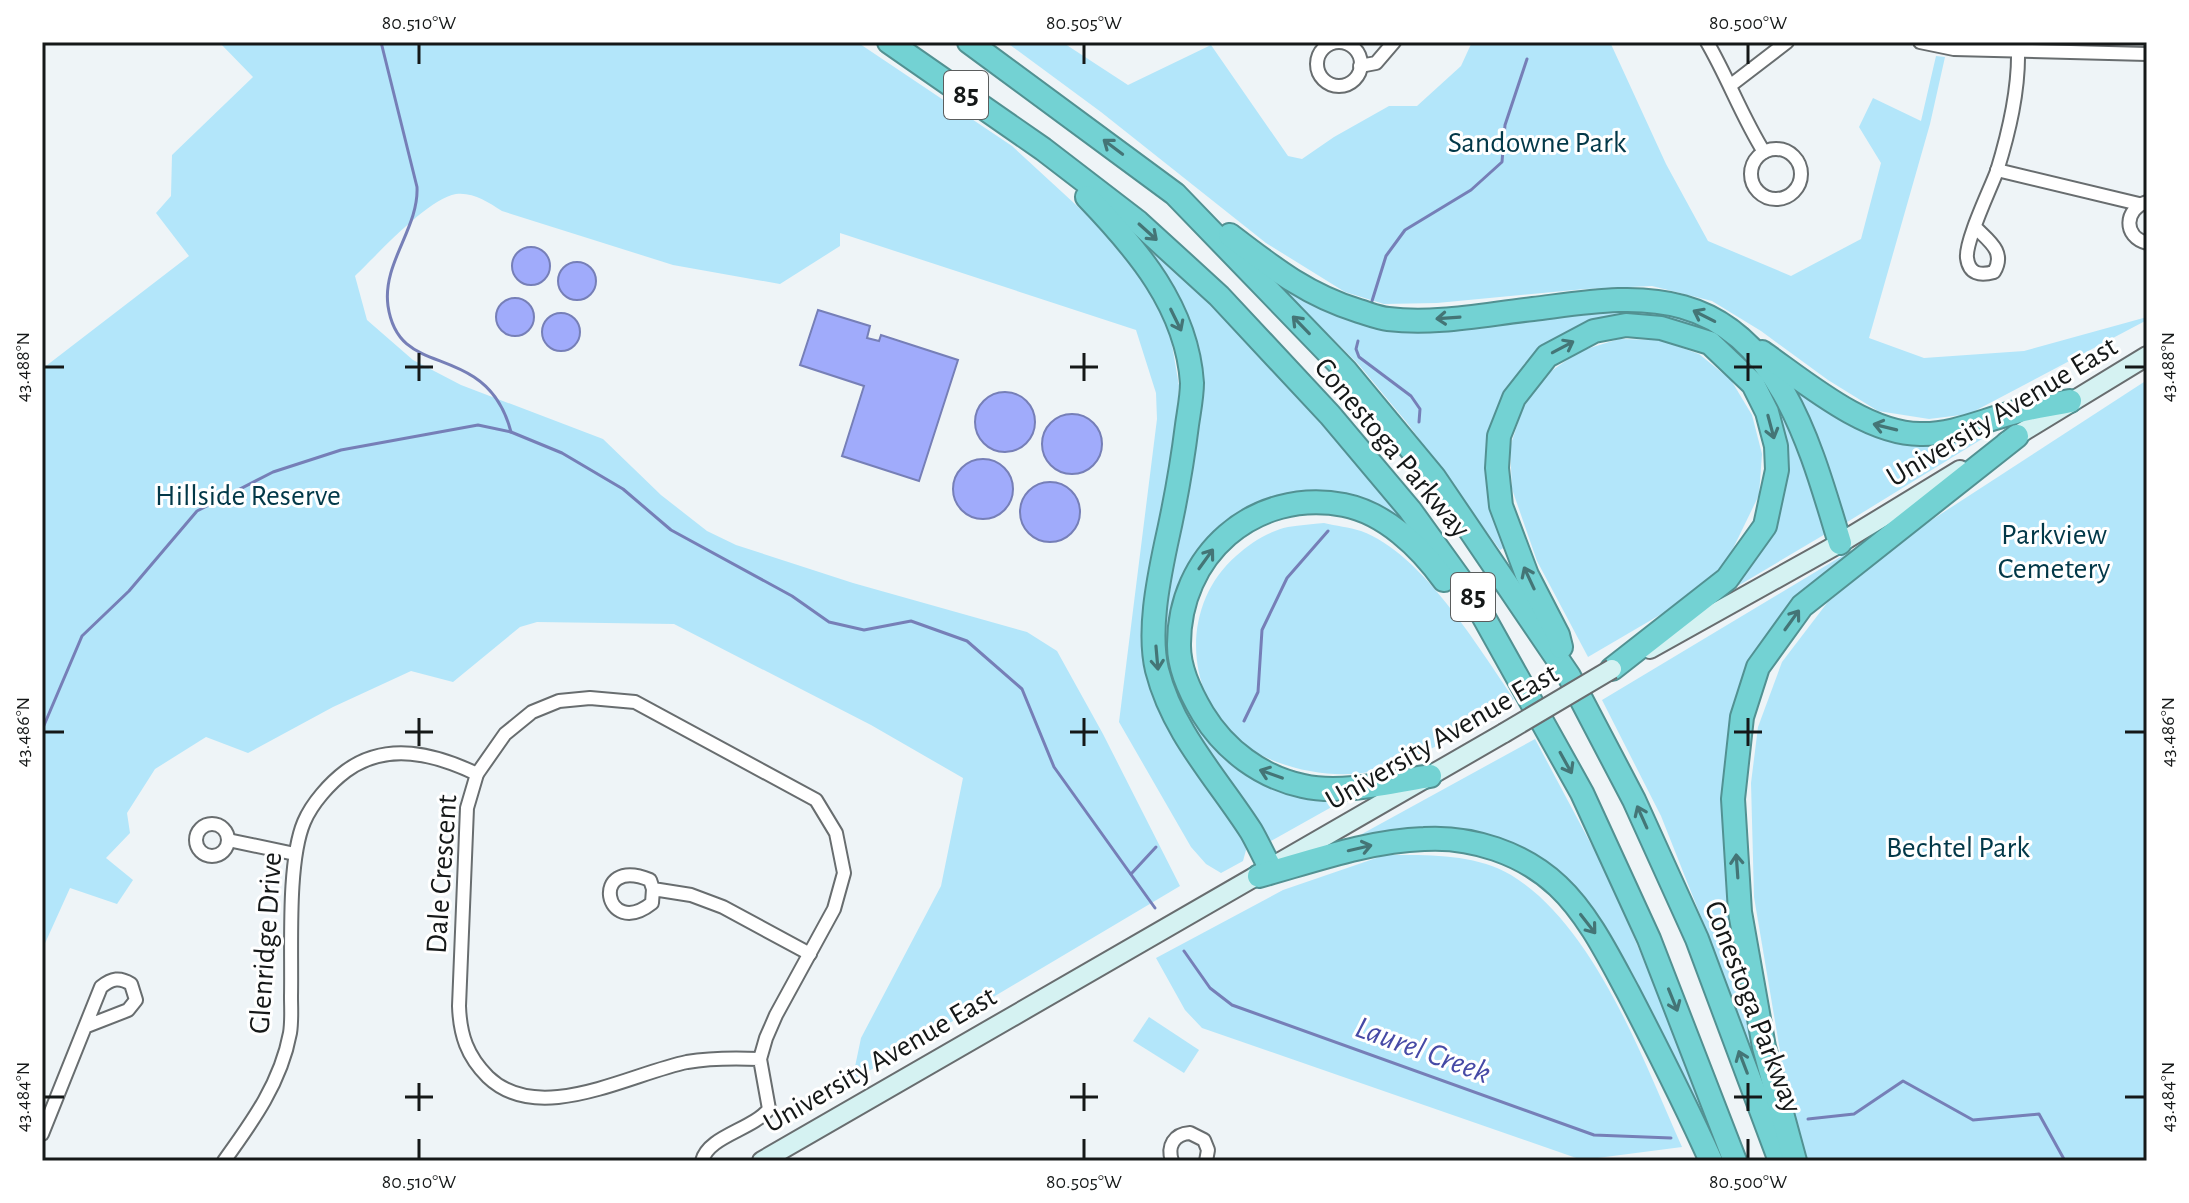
<svg xmlns="http://www.w3.org/2000/svg" width="2189" height="1203" font-family="'Alegreya Sans',sans-serif">
<style>
.green{fill:#b3e6fa}
.water{fill:#a0abfb;stroke:#767fb7;stroke-width:2}
.lines{fill:none;stroke-linecap:round;stroke-linejoin:round}
.stream{stroke:#767fb7;stroke-width:3}
.minor-casing{stroke:#686d6f;stroke-width:16}
.secondary-casing{stroke:#686d6f;stroke-width:22}
.motorway-casing{stroke:#529192;stroke-width:26}
.minor{stroke:#fff;stroke-width:12}
.secondary{stroke:#d5f2f2;stroke-width:18}
.motorway{stroke:#73d2d3;stroke-width:22}
.secondary-bridge-casing{stroke:#686d6f;stroke-width:22;stroke-linecap:butt}
.secondary-bridge{stroke:#d5f2f2;stroke-width:18}
.oneway{stroke:#447576}
.ticks{fill:none;stroke:#151818;stroke-width:3}
.labels{text-anchor:middle;dominant-baseline:central;stroke-width:6;stroke-linejoin:round;paint-order:stroke}
.shield{fill:#fff;stroke:#5b5d5d;stroke-width:2}
.shield-label{font-size:28px;font-weight:bold;fill:#151818}
.park-label{font-size:30px;fill:#023848;stroke:#fff}
.street-label{font-size:30px;fill:#151818;stroke:#fff}
.water-label{font-size:32px;font-style:italic;fill:#464aa6;stroke:#fff}
.neatline{fill:none;stroke:#151818;stroke-width:3}
.ticks-label{font-size:20px;text-anchor:middle;fill:#151818}
</style>
<rect width="100%" height="100%" fill="#eef4f7"/>
<g class="green">
<path d="M219,42h638l155,104 113,104 44,77 10,59 -4,49 -24,138 -5,95 98,170 2,12 -3,11 -22,12 -15,-9 -15,-17 -72,-125 38,-303 -1,-26 -20,-63 -296,-97v13l-60,38 -107,-19 -171,-54c-14,-9 -29,-19 -46,-17 -29,5 -79,61 -101,82l12,44 46,40 48,25 142,54 58,56 46,36 29,14 117,38 174,49 30,19 46,83 77,152 -328,195 9,-43 80,-152 22,-108 -92,-53 -197,-101 -137,-2 -17,5 -67,55 -42,-11 -78,36 -85,46 -42,-16 -51,32 -28,44 3,20 -24,25 27,22 -16,24 -47,-16 -28,62v-581l147,-113 -33,-43 15,-17 1,-41 81,-78z"/>
<path d="M1006,42h56l66,43 83,-40 77,111 14,3 32,-22 55,-31h28l44,-40 11,-24h138l56,122 42,77 83,35 70,-37 20,-76 -22,-36 14,-29 48,23 15,-65 9,1 -15,67 -61,214 55,20 100,-7 123,-34v3l-178,94 -40,5 -51,-8 -50,-31 -67,-49 -49,-30 -60,-15 -67,3 -148,14 -53,1 -39,-12 -79,-49 -165,-131z"/>
<path d="M1156,253l92,88 77,84 75,89 -4,4c-17,-9 -37,-21 -56,-25 -90,-16 -173,59 -169,149 0,16 39,86 48,106l134,47 -82,46 -94,-134 -15,-41v-51l33,-194 -44,-163z"/>
<path d="M1287,285l32,20 195,14 142,-12 57,15 29,23 52,84 33,104 -91,54 16,-27 32,-99 -54,-112 -29,-21 -37,-11 -80,8 -36,18 -23,20 -29,47 -10,42 4,50 15,45 -5,3 -92,-126 -49,-59 -75,-75z"/>
<path d="M1619,339l41,1 39,14 32,26 21,35 10,39 -3,41 -34,70 -43,37 -94,55 -51,-96 -25,-72 -2,-42 13,-40 24,-33 33,-23z"/>
<path d="M2147,380v781h-339l-19,-57 -35,-207 -3,-114 7,-56 24,-65 45,-59 80,-67z"/>
<path d="M1788,382l49,28 139,23 6,6 -138,85z"/>
<path d="M1324,523c12,3 25,4 37,8 61,22 117,116 153,168 -47,28 -97,66 -152,74 -38,5 -90,-6 -121,-31 -57,-47 -61,-137 -5,-186 14,-13 33,-25 52,-29 12,-2 25,-3 36,-4z"/>
<path d="M1847,553l4,5 -66,57 -56,172 36,287 -7,2 -36,-106 -61,-154 -59,-116z"/>
<path d="M1535,739l73,137 106,251 -9,2 -108,-206 -80,-73 -166,-10z"/>
<path d="M1385,855c41,0 89,-2 126,20 84,51 132,185 171,272l-100,13 -380,-132 -17,-18 -29,-52 127,-68z"/>
<path d="M1149,1017l50,33 -15,23 -51,-32z"/>
</g>
<g class="water">
<circle cx="531" cy="266" r="19"/>
<circle cx="577" cy="281" r="19"/>
<circle cx="515" cy="317" r="19"/>
<path d="M818,310l52,16 -3,12 12,3 2,-6 77,25 -39,121 -77,-25 22,-70 -64,-21z"/>
<circle cx="561" cy="332" r="19"/>
<circle cx="1005" cy="422" r="30"/>
<circle cx="1072" cy="444" r="30"/>
<circle cx="983" cy="489" r="30"/>
<circle cx="1050" cy="512" r="30"/>
</g>
<g class="lines">
<g class="stream">
<path d="M381,42l36,145c2,41 -35,76 -29,119 8,54 50,47 86,71 20,13 31,32 37,55"/>
<path d="M1372,301l14,-45 19,-26 66,-40 31,-28 3,-37 22,-66"/>
<path d="M1358,341l-2,8 3,8 52,39 9,13 -1,13"/>
<path d="M1244,721l14,-29 4,-62 25,-52 41,-47"/>
<path d="M42,730l40,-94 47,-45 68,-80 76,-39 68,-22 137,-25 33,7 51,21 61,36 48,41 121,66 37,26 35,8 47,-9 56,20 55,48 32,78 101,141"/>
<path d="M1131,874l25,-27"/>
<path d="M1184,951l26,37 22,17 362,130 77,3"/>
<path d="M1808,1119l46,-5 49,-33 70,39 66,-6 26,47"/>
</g>
<defs>
<g id="minor">
<path d="M1707,42c21,36 35,75 57,110"/>
<path d="M1920,42l34,7 193,5"/>
<circle cx="1339" cy="64" r="22"/>
<path d="M1360,66l16,-3 18,-21"/>
<path d="M1731,85l56,-43"/>
<circle cx="1776" cy="174" r="25"/>
<path d="M1997,170l142,34"/>
<path d="M2147,202c-23,7 -24,35 0,41"/>
<path d="M1976,228c13,13 30,24 18,44 -14,4 -25,2 -27,-14 -2,-17 23,-68 30,-87 12,-39 22,-80 21,-121"/>
<circle cx="212" cy="840" r="16"/>
<path d="M228,840l67,14"/>
<path d="M653,889l-1,14c-48,38 -63,-48 -2,-23l3,9 38,6 32,12 87,47"/>
<path d="M42,1134l59,-147c11,-9 19,-10 30,-3l5,16 -8,10 -41,16"/>
<path d="M224,1161c29,-40 57,-79 66,-128 2,-12 1,-25 1,-37 1,-46 -4,-134 13,-174 8,-19 26,-39 42,-51 41,-30 89,-17 131,3"/>
<path d="M702,1161c6,-25 50,-31 67,-52l-9,-50 6,-21 10,-23 58,-106 10,-36 -8,-40 -20,-33 -181,-98 -45,-4 -31,3 -27,11 -27,22 -28,40 -10,34 -8,198c1,29 8,50 29,71 51,49 141,-3 199,-15 23,-4 50,-4 73,-3"/>
<path d="M1172,1161c-5,-15 2,-27 18,-28l14,7 4,10 -2,11"/>
</g>
<g id="secondary">
<path d="M2006,442l141,-86"/>
<path d="M1650,649l190,-106 120,-73"/>
<path d="M762,1161l742,-428"/>
</g>
<g id="motorway">
<path d="M889,42l154,107 95,73 81,74 111,119 80,95 62,86 110,197 67,146 86,222"/>
<path d="M969,42l206,152 171,177 88,106 135,199 65,124 63,139 83,222"/>
<path d="M1087,197c50,52 100,110 105,186 0,13 -3,28 -5,42 -5,40 -12,79 -21,119 -8,38 -18,88 -9,126 16,63 60,108 94,161 7,12 13,26 20,38"/>
<path d="M1230,235c43,33 77,60 129,76 10,3 20,7 29,8 48,6 98,-5 145,-10 49,-6 102,-16 150,-2 101,28 130,149 157,236"/>
<path d="M1762,352c43,30 104,82 158,82 34,1 63,-14 96,-22 18,-5 36,-7 54,-11"/>
<path d="M1561,647l-3,-12 -31,-60 -26,-69 -4,-38 2,-32 15,-38 33,-42 47,-25 32,-6 35,3 49,15 43,41 14,28 9,34 1,24 -12,56 -38,53 -115,90"/>
<path d="M1430,776c-38,6 -89,19 -127,10 -42,-9 -78,-36 -100,-72 -12,-20 -24,-45 -24,-68 -1,-91 75,-158 165,-141 41,8 76,42 100,75"/>
<path d="M1259,876c54,-15 109,-35 165,-37 47,-3 99,14 134,47 30,28 51,71 70,106 29,56 57,111 83,169"/>
<path d="M1795,1161l-31,-114 -24,-135 -7,-113 9,-82 16,-50 44,-61 215,-170"/>
</g>
</defs>
<use href="#minor" class="minor-casing"/>
<use href="#secondary" class="secondary-casing"/>
<use href="#motorway" class="motorway-casing"/>
<use href="#minor" class="minor"/>
<use href="#secondary" class="secondary"/>
<use href="#motorway" class="motorway"/>
<defs>
<path id="secondary-bridge" d="M1504,733l108,-64"/>
</defs>
<use href="#secondary-bridge" class="secondary-bridge-casing"/>
<use href="#secondary-bridge" class="secondary-bridge"/>
</g>
<defs><path id="oneway-shaft" d="M-6 0H5M1.5-3L5.5 0L1.5 3" fill="none" stroke-width="1.6" stroke-linecap="round" stroke-linejoin="round" transform="scale(2)"/></defs>
<g class="oneway">
<use href="#oneway-shaft" transform="translate(1113 147) rotate(-143)"/>
<use href="#oneway-shaft" transform="translate(1148 232) rotate(42)"/>
<use href="#oneway-shaft" transform="translate(1704 316) rotate(-153)"/>
<use href="#oneway-shaft" transform="translate(1448 318) rotate(176)"/>
<use href="#oneway-shaft" transform="translate(1176 320) rotate(64)"/>
<use href="#oneway-shaft" transform="translate(1301 325) rotate(-134)"/>
<use href="#oneway-shaft" transform="translate(1563 347) rotate(-28)"/>
<use href="#oneway-shaft" transform="translate(1771 427) rotate(75)"/>
<use href="#oneway-shaft" transform="translate(1885 427) rotate(-166)"/>
<use href="#oneway-shaft" transform="translate(1206 559) rotate(-54)"/>
<use href="#oneway-shaft" transform="translate(1529 578) rotate(-115)"/>
<use href="#oneway-shaft" transform="translate(1792 620) rotate(-54)"/>
<use href="#oneway-shaft" transform="translate(1157 658) rotate(85)"/>
<use href="#oneway-shaft" transform="translate(1566 763) rotate(61)"/>
<use href="#oneway-shaft" transform="translate(1271 774) rotate(-160)"/>
<use href="#oneway-shaft" transform="translate(1642 817) rotate(-114)"/>
<use href="#oneway-shaft" transform="translate(1360 848) rotate(-13)"/>
<use href="#oneway-shaft" transform="translate(1737 866) rotate(-94)"/>
<use href="#oneway-shaft" transform="translate(1588 924) rotate(52)"/>
<use href="#oneway-shaft" transform="translate(1673 1000) rotate(68)"/>
<use href="#oneway-shaft" transform="translate(1743 1062) rotate(-111)"/>
</g>
<path class="ticks" d="M419,44v20M1084,44v20M1748,44v20M419,353v28M1084,353v28M1748,353v28M44,367h20M405,367h28M1070,367h28M1734,367h28M2125,367h20M419,718v28M1084,718v28M1748,718v28M44,732h20M405,732h28M1070,732h28M1734,732h28M2125,732h20M419,1083v28M1084,1083v28M1748,1083v28M44,1097h20M405,1097h28M1070,1097h28M1734,1097h28M2125,1097h20M419,1139v20M1084,1139v20M1748,1139v20"/>
<g class="labels">
<g class="shield">
<rect x="944" y="71" width="44" height="48" rx="6"/>
<rect x="1451" y="573" width="44" height="48" rx="6"/>
</g>
<g class="shield-label">
<text x="966" y="95">85</text>
<text x="1473" y="597">85</text>
</g>
<g class="park-label">
<text x="1537" y="143">Sandowne Park</text>
<text x="248" y="496">Hillside Reserve</text>
<text x="2054" y="535">Parkview<tspan x="2054" dy="34">Cemetery</tspan></text>
<text x="1958" y="848">Bechtel Park</text>
</g>
<g class="street-label">
<text transform="translate(2002 412) rotate(-31)">University Avenue East</text>
<text transform="translate(1392 448) rotate(50)">Conestoga Parkway</text>
<text transform="translate(1442 737) rotate(-30)">University Avenue East</text>
<text transform="translate(442 874) rotate(-86)">Dale Crescent</text>
<text transform="translate(266 943) rotate(-86)">Glenridge Drive</text>
<text transform="translate(1753 1007) rotate(69)">Conestoga Parkway</text>
<text transform="translate(880 1060) rotate(-30)">University Avenue East</text>
</g>
<g class="water-label">
<text transform="translate(1423 1050) rotate(20)">Laurel Creek</text>
</g>
</g>
<rect width="2189" height="1203" fill="none" stroke="#ffffff" stroke-width="88"/>
<rect x="44" y="44" width="2101" height="1115" class="neatline"/>
<g class="ticks-label">
<text x="419" y="29">80.510°W</text>
<text x="1084" y="29">80.505°W</text>
<text x="1748" y="29">80.500°W</text>
<text transform="translate(22 367) rotate(-90)" y="7">43.488°N</text>
<text transform="translate(2167 367) rotate(-90)" y="7">43.488°N</text>
<text transform="translate(22 732) rotate(-90)" y="7">43.486°N</text>
<text transform="translate(2167 732) rotate(-90)" y="7">43.486°N</text>
<text transform="translate(22 1097) rotate(-90)" y="7">43.484°N</text>
<text transform="translate(2167 1097) rotate(-90)" y="7">43.484°N</text>
<text x="419" y="1188">80.510°W</text>
<text x="1084" y="1188">80.505°W</text>
<text x="1748" y="1188">80.500°W</text>
</g>
</svg>
